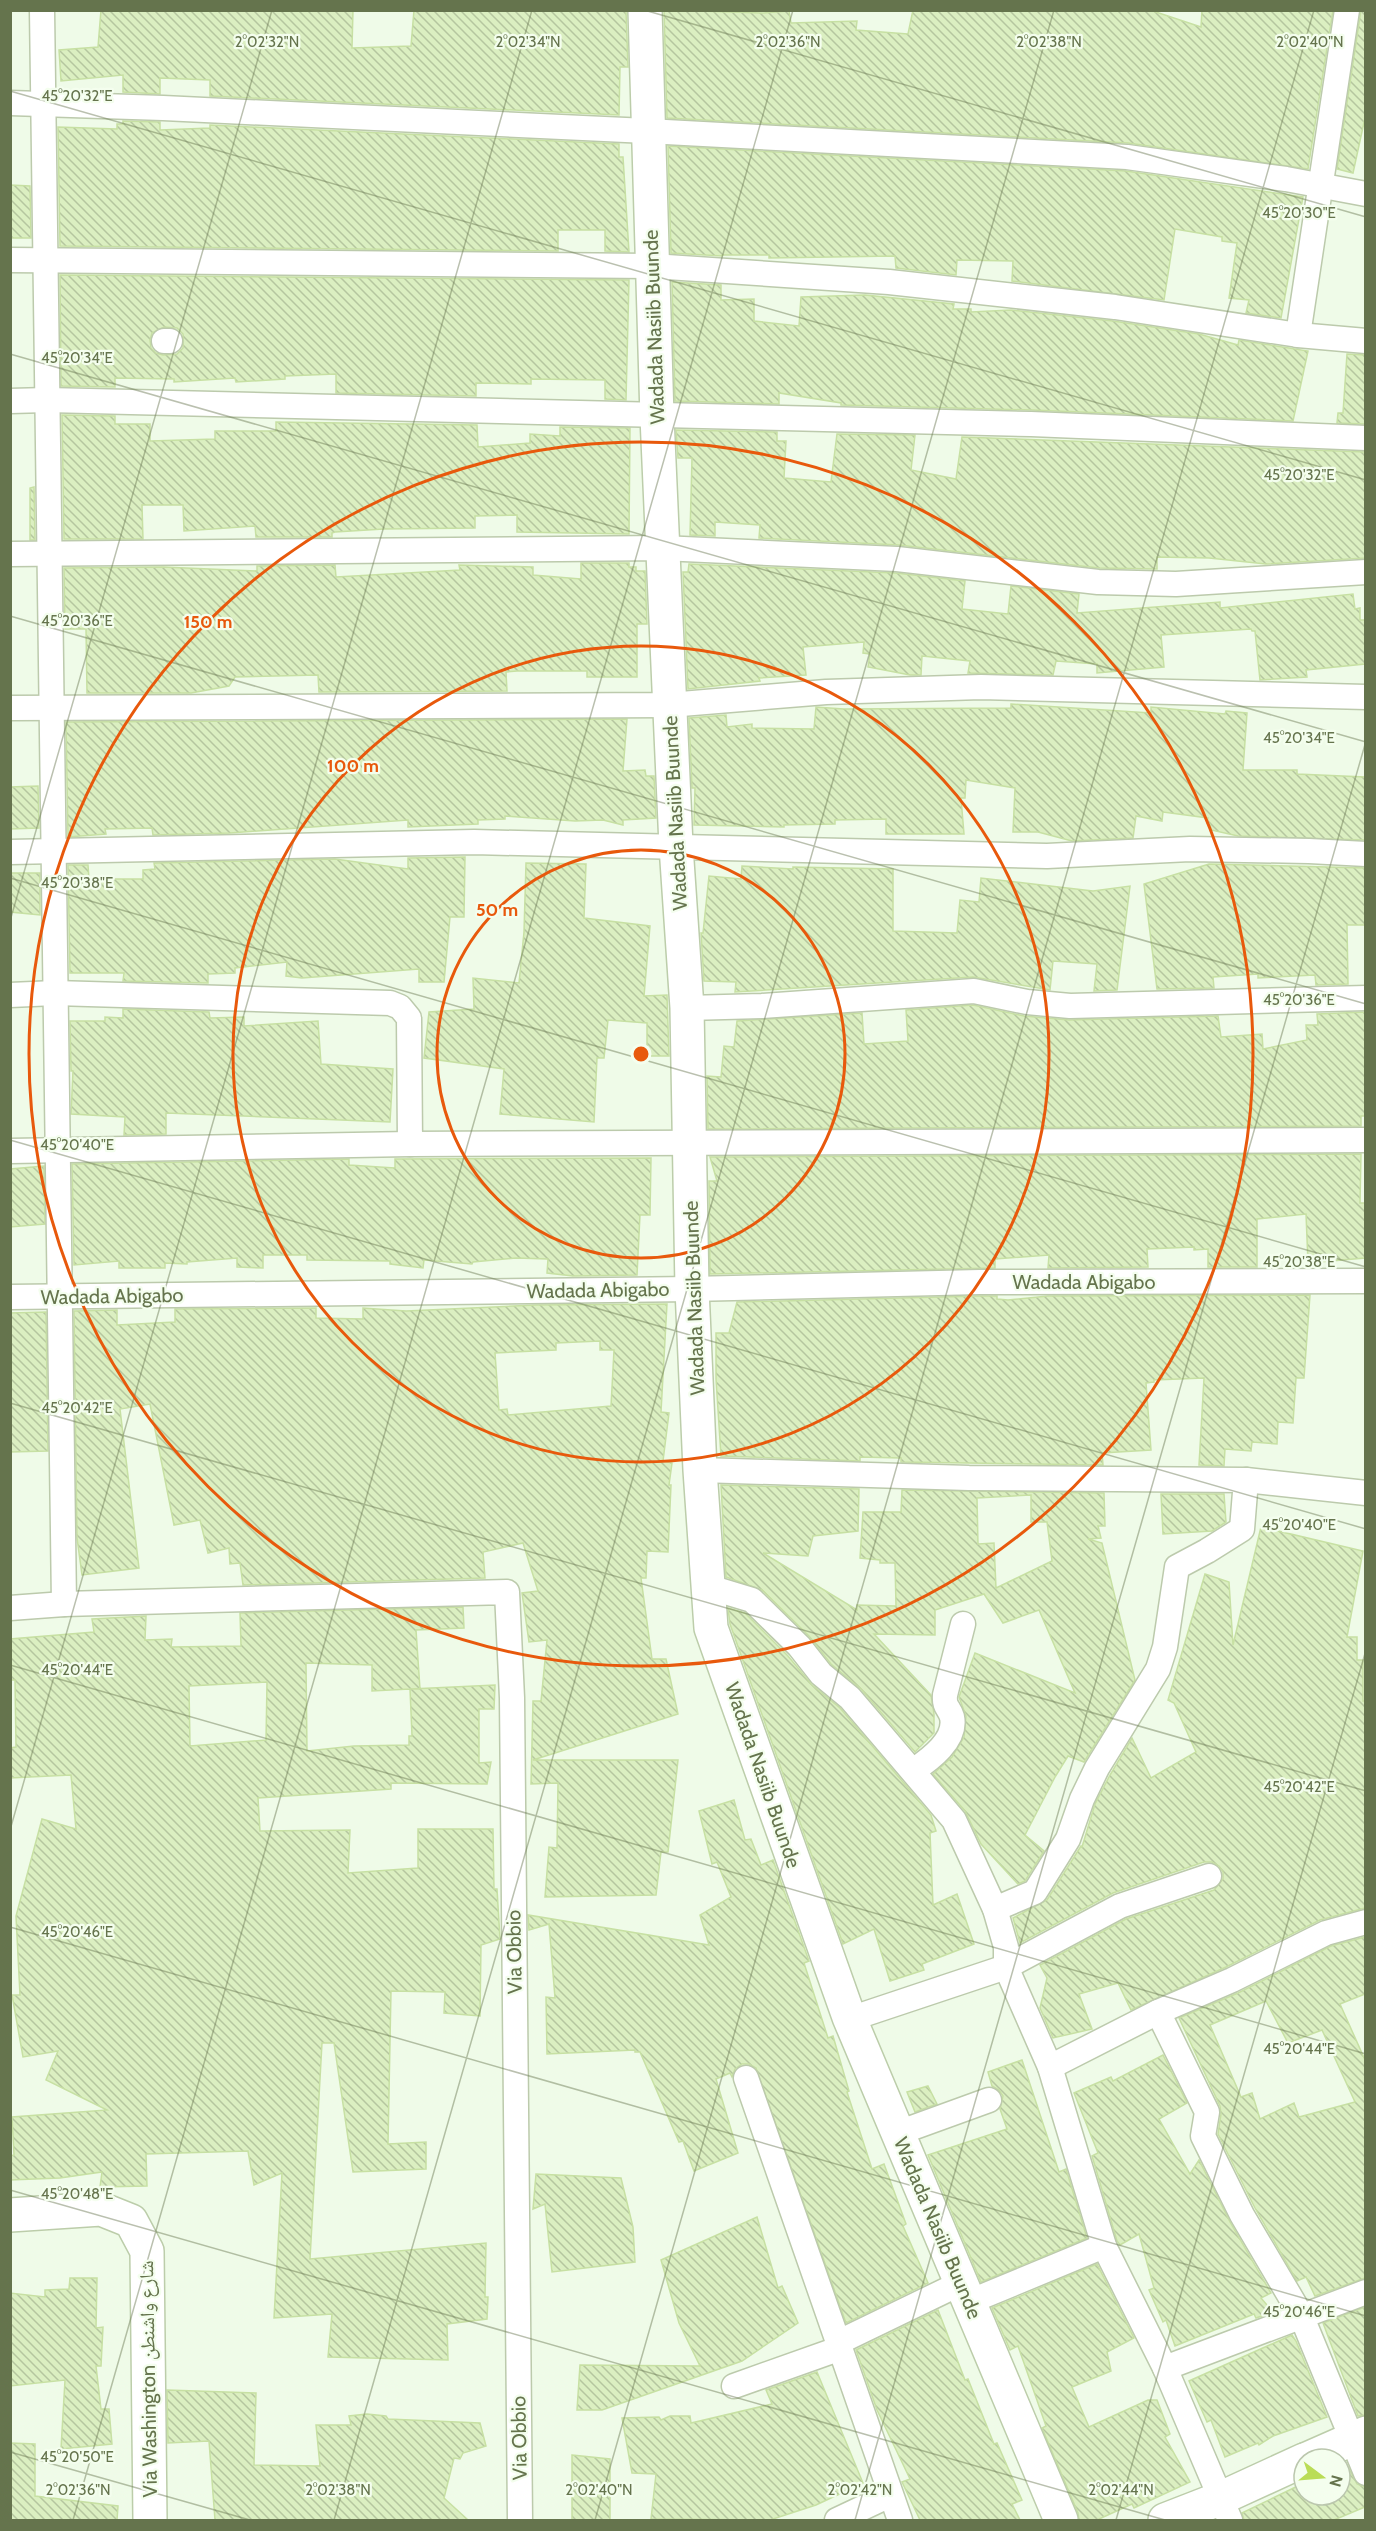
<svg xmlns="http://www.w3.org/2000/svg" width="1376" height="2531" font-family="Cabin,'Noto Naskh Arabic',sans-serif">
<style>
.building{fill:url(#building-back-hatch);stroke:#c7e0a3;stroke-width:1.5;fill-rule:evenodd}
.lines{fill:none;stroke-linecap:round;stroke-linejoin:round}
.street-casing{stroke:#bccaac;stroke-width:27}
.secondary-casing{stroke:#bccdaa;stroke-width:36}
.street{stroke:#fff;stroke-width:24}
.secondary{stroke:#fff;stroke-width:33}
.ticks{fill:none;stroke:#65744d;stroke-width:1.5;stroke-opacity:0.45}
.ring{fill:none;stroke:#e8590c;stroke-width:3}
.labels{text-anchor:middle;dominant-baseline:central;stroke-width:4.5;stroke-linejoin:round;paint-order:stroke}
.street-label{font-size:20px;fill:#65744d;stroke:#f4feee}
.ticks-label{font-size:15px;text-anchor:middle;fill:#65744d;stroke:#f4feee;stroke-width:4.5;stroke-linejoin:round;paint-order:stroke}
.centre{fill:#e8590c;stroke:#f4feee;stroke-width:3}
.ring-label{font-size:18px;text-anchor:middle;font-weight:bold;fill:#e8590c;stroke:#f4feee;stroke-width:4.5;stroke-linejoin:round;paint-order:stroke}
</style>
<defs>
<pattern id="building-back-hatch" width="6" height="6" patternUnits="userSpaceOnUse" patternTransform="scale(1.5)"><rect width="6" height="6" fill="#dbefc1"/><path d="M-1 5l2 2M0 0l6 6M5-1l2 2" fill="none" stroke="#b5c69f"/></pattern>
</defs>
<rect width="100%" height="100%" fill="#effbe8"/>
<g class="building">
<path d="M101,10h252l-1,38 59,-2 3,-36 212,1 2,56h-8l-1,48 -409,-19v-16l-50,-2v16l-37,-2v-17l-62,6 -2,-31 39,-3z"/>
<path d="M664,10l99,3 26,-2 2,12 66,-2 -1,9 52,4 5,-24h237l51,17 1,-17h131l-25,159 -180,-26 -461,-25z"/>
<path d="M1361,10h4v108l-12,55 -16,-4z"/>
<path d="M123,121l37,1v8l50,-2v-3l409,19v13h4l6,95 -24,-1v-21h-47v21l-498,-5 -2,-119 59,2v-5h6z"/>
<path d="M668,146l458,25 177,26 -22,121 -35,-5 3,-13 -20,-2 8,-55 -15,-2v-4l-47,-8 -11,71 -152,-19 1,-20 -56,-1 -1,15 -60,-7 -1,-12 -126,2v-3h-47v1l-51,-3z"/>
<path d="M10,185l20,1 1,52h-21z"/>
<path d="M60,275l569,5 -3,120 -21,-1v-19l-74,-1v5l-55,-1v13l-140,-3v-19l-51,2v3l-49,3 -1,-4 -61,4v-3l-59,-1v9l-54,-1zM164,327l13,1 6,6v14l-6,6 -14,1 -7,-2 -5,-5 -1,-8 2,-7z"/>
<path d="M672,282l49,3v15l33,-1v22l45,5 2,-29 64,-2 89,9 -1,5h18v3l40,-2 102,11 86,13 39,11 1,-5 69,11 -15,70 -261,-11 -191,-5v-2l-62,-10v11l-104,-3z"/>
<path d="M1347,354l18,1v69l-28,-1 1,-10h5z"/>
<path d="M62,415l53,1v8h35v17l65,-2v-8h61v-9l201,3 1,22 52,-4v-9l30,2v-9l70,1 -1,106 -112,-2v-17l-42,1v12l-91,1 -49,3 -3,1v4h-76l-1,-11 -71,5 -1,-26h-41l1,34h-79z"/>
<path d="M676,430l101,2v9h9l-2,37 47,4 6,-48 78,1 -4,35 45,9 6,-42 403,15v106l-99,6 -57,-6 -52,-1v12l-58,-1 -200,-23 -140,-7 1,-13 -45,-3v14l-25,-1 2,-77h-14z"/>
<path d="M34,487l1,53h-5v-52z"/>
<path d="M581,563h48v4h7v4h9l2,53h-10v53h-50v-6h-70l-11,1 1,19 -188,1 -1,-17 -83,2 -6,9 -38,7h-104l-1,-64h-21l-1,-61 99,-1 94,4v-5l78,-1 1,12 124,-7 -1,-5 74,2v8l48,4z"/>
<path d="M689,564l207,9 69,8 -3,28 46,5 3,-28 68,8 -2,19 143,-11v6l133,-14 2,15 5,-1v12h5v44l-59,6 1,7 -47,3 -5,-49h-3l-1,-2 -90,6 3,32 -67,6v-9l-41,-3 -3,14 -85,-2 2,-12 -48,-5 -1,19h-11l-42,-8 2,-13 -7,-1 1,-11 -61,5 3,28 -47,3 1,3 -72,8 -5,-117h5z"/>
<path d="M1011,704l140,9v-6l74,7 1,-3 21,2 -4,57h54v4l68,3v63l-127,-4 -27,-6 -1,-6 -3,-1 1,-5 -45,-6 -1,9 -26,-5 -3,22 -61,3 -34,-9h-25l2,-44 -49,-8 -1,18h-4l3,36h-78v-15l-51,1v4l-51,1v2l-90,-2 1,-37h-3l-3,-70 37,-3 1,12 25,-3v4l62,1 2,-22 28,2 167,-1z"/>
<path d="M627,719l-4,52 22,-1 1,6h8l2,42 -33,2v5l-20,-5 -28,1 -70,-5v3l-27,1v4l-70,3v-7l-178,13 -77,2 -1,-7 -47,1 1,5 -38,3 -2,-115z"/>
<path d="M38,786l1,42 -29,1v-42z"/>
<path d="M465,857l-1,60h-14l-6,65h-25v-13l-117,9 -16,-2 1,-14 -52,6v5l-27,1v9l-85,-2 1,-8h-54l-2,-108h20l1,14h54v-9l12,-1 -1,-6 181,-4 73,10v-11z"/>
<path d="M526,863l60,1 -2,54 66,8 -6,70 23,-1 2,61h-22v-33l-39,-3 -4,38h-7l-3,64 -94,-8 4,-45 -80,-11 5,-46 45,-3 -1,-31 46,5 5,-51z"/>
<path d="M1209,864l156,4v57h-18l1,59 -32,1 -1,-10 -57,3v-4l-45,3 1,11 -57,1 -13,-105z"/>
<path d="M742,866l51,3v-2l100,2v62l64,2 3,-33 19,2 2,-24 112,13 37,-5 -13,104 -23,1 3,-27 -44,-3 -3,29 -77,-13 -238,15 1,-10 -32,-1 -3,-48h2l6,-57 32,3z"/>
<path d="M10,873h30v42l-30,-3z"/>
<path d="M973,1005l51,11 45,4 149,-4 3,21 41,-3 1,15 44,-9 -1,-15h12l-1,-11 48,-2v104h-4v10l-653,3 -1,-53 14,1 3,-31 10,1 3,-26 125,-8 2,31 44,-3 -2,-31z"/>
<path d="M123,1009l86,3 1,6 34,-1v9l74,-5 3,43 72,5 -3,53 -224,-9v21l-42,1 1,-18 -54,-3 2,-43h-2l-1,-50h35v-4l18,1z"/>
<path d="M1361,1154l-1,49h5v55l-57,5 -2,-49 -49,5v48h-49v-18l-14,1v-3l-47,2 1,18 -100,1 1,-13 -54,4v9l-285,6 -1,-93h8l-7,-24z"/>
<path d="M651,1158l-1,57h-10l-3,60 -64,1 -26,-3 1,-14 -32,-1 -43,4 -1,2 -48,-4 -1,8 -33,-4v-3l-83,-1v-5h-44v13l-26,-1v-9l-50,4v2l-22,-1v5h-46v-7l-45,4 -2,-101 277,-5v6l46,3v-9z"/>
<path d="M44,1166l1,58 -35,3v-58z"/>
<path d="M1310,1295l-6,83h-8l-3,45 -15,-1 -1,22 -25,-2 -1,9 -26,-2 -1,17 -25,-1 5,-87 -50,2v2l-8,1 5,67 -49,3 1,12 -202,-3v-4l-41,-1v4l-139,-5 -5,-77v-46h13l8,-31 243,-6h17v3l11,1 40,-4z"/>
<path d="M667,1304l-6,108 8,1 -6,48 9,2 -3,22h2l-3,67 -21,-1 -1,27h-5l11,81h14l12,55 -145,46h145l-10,92h-7l-5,43 -111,2 4,-50 8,1 1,-65 -27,1 2,-83h8l6,-61 -18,2 -7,-49 16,-2 -15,-48 -40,9 2,26 -242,7 -3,-22 -10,1 -1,-16 -21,5 -8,-33 -26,5 -24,-121 -30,5 19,159 -57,7 -5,-37 -3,-227 43,-1v15l58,-3v-13l141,-1v10l47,1v-11l43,3 130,-6zM600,1341v9h14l-3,56 -103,9 -1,-6 -8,1 -4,-57 61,-3v-7z"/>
<path d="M46,1312l2,139 -38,1v-139z"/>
<path d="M721,1485l138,4 -1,42 -45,5 -5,20 -45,-3 94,57v-5l39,1 -1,-43h-15v-3l-20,-2 3,-46h38l1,-22 202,3 1,33h-7l3,12 -13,1 14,4 33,137 -51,82 -16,-6 -13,21 -30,58 19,16 -19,30 -7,3 -37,-40 -16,-33 -32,-37 19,-17 12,-20 2,-21 -7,-19 16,-44 100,40 -36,-83 -36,13 -19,-29 -49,16v25l-61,-1 57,61 3,19v19l-19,19 -54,-63 -30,-25 -22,-28 -47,-46 -36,-13zM1031,1495v27h16l5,39 -56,27 -2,-45 -16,1 -1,-46z"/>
<path d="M1161,1494h63l2,28 -14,9 -49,3z"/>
<path d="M1261,1527l102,24 -16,86h10v23h6v41h2v207l-45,12 -94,47 -95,43 -13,-27 -39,11 13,35 -39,9 -13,-30 7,-30 -7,-13 86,-46 88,-29 9,-11v-7l-4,-6 -7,-4h-8l-91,31 -93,50 -7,-25 34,-18 34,-54 1,1 13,-43 15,-29 22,-37 19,40 45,-26 -22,-49 -6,-3 37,-126 24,8 4,63z"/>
<path d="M463,1607l1,21 -48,2 4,59h-10l85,-4 -1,24h-15v54l12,-1 -4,22 -96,-1v6l-133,9 2,33 90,-1 -2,43 70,-5v-39h75l1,60h3l3,50 -19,6 -1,71 -36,-3 1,-21 -54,-1 -3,153 38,-2v27l-73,3 -19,-129h-12l-12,216 176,-16 -1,54h3l-1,22 -40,5 1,36 -120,-3 4,-43 -58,4 8,-145 -28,12 -6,-34 -102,3 1,32 -47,1 2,-15 -42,6 -50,2v-24l4,-1 -2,-38 95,-7 -61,-30 12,-29 -35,6 -11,-62h8l-4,-79 26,-97 34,10 -5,-54 -61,3v-30l6,-1 -1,-67h-5v-41l84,-7 -2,-13 54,-3 -1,24 27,-1 -1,8 70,-1 -1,-33zM306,1663l66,2v26l38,-2 2,47h-3v9l-55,1 -47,5zM267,1682l-1,58 -76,6 -1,-60z"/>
<path d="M728,1608l17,5 43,43 24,29 28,23 91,107 5,16 -6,2 3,72 24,-11 17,50 -52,20 2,6 -34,11 -16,-52 -31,15 -113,-320z"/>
<path d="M734,1800l11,40 6,-1 10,26 12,-5 36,101 -5,2 24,75 5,-2 16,55 -2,1 25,77 12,-5 22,60 -3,2 25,57 -82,40 -90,-255 -7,-4h-7l-7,5 -3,8 -2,-4 -14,6 22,74 -44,18 -11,-30 -4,1 -39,-90h-5v-2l-88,4 -1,-57 9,1 -6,-74 -20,6 -1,-15 181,30 -9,-30 31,-18 -14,-35 -5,2 -13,-53z"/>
<path d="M1365,1937v57l-25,10 25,56v218l-50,18 -9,-19 -9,4 -42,-73 -37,-74 3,-20 -1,-8 -41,-88 59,-25 93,-47zM1266,2001l22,42 34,-13 33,72 -56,15 -5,-14 -34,16 -8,-26 -11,4 -31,-72z"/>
<path d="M1163,2055l24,48 -28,16 31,55 9,-14 31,62 41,71 -10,5 12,14 -17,6 -2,-4 -79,32 -9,-26 -3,2 -14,-32 5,-2 -15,-54 -19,11 -3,-4 -25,-85 6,-3 -24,-60 37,-16 2,4z"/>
<path d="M1022,2060l37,112 7,-3 21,69 -106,44 -53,-127 79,-26 -7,-20 3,-13 -4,-6 -7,-4 -4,-14z"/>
<path d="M928,2086l9,18 -22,8 -8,-20z"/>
<path d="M536,2174l85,4 12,49 2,35 -83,10 -7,-68 -12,5z"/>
<path d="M757,2217l21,71 4,-2 16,37 -56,38 -140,49h-25l3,-45 120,1 -21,-43 -18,-63z"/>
<path d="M1097,2264l37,74 -27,14 4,19 -39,16 17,40 59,-27h9l13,34 -5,3 25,45 -56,26 -2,-4 -35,16h-18l-1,-7 -36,-85 4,-2 -28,-80 -8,4 -18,-42z"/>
<path d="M70,2278h27l-1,50 7,-1 -2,39h-5l5,43h8l3,35 -51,5 4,-69 -55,6v-93l35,4v-7l24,-1z"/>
<path d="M1365,2307v108l-7,1 -35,-93z"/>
<path d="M938,2310l27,70 3,-1 26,65 3,-1 25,57 -10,4 8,16h-100l-18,-38 8,-3 -33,-69 -21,-60z"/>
<path d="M1292,2335l4,6 31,76 -54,19 -14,9 -1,-2 -33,14 -14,-37 -4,2 -18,-41z"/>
<path d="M817,2372l46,111 -47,22 -46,15 -119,-1 5,-45 -24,-1 -10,-55 37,-1 2,3 9,-4h20l1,7 81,-19 -6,-14z"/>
<path d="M167,2390l89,3 -2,72 66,1 -4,-41h35l-2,-9 18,-2 19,2 2,3 92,4 6,23 -23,7 -3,6 -6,-1 -10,40 24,22h-253l-6,-79 -41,2z"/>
<path d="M10,2443l25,1v52l83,10 -1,14h-107z"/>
<path d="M572,2455l38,4v61h-38z"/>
<path d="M1346,2463l11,21 8,3v20l-31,13h-90l-2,-7 62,-30v12h36v-29z"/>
</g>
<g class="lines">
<defs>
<g id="street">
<path d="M42,10l22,1594"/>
<path d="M10,103l153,5 484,23 480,26 159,22 80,15"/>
<path d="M10,260l642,6 237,16 226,25 183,28 68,6"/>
<path d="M1298,335l49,-325"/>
<path d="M164,341h6"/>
<path d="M10,401l37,-1 984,24 335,14"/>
<path d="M10,554l652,-6 235,11 201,23 78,2 190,-12"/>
<path d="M10,708l659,-3 157,-13 155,-5 385,10"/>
<path d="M10,852l464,-10 573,14 143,-7 119,2 57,3"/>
<path d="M10,995l45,-2 335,10 10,4 9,11 1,126 956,-4"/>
<path d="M687,1008l75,-2 212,-15 53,11 43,4 296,-8"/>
<path d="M10,1151l400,-7"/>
<path d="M10,1297l682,-8 288,-7 386,-1"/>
<path d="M700,1470l269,8 277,2 120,13"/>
<path d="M709,1587l43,13 47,46 22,28 29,24 104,122 41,89 11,38v20l44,100 54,179 61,122 65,152"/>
<path d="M10,1608l54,-4 443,-12 5,106 8,822"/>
<path d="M914,1770c15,-10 43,-30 38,-53 -3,-10 -8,-9 -7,-22l18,-71"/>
<path d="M995,1909l40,-17 33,-53 14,-40 15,-31 61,-99 7,-22 12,-80 30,-16 35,-22 4,-49"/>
<path d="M1158,2012l49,100 -4,24 39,79 59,100 65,158"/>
<path d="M850,2019l156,-52 114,-61 89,-30"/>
<path d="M1050,2067l108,-55 74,-32 94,-47 40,-11"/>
<path d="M746,2078l154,442"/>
<path d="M898,2133l91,-33"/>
<path d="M969,2302l135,-56"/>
<path d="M839,2342l122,-59"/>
<path d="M1165,2368l201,-76"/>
<path d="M734,2386l107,-38"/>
<path d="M837,2520l53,-25"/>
</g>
<g id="secondary">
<path d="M645,10l12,407 19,429 11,162 5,281 8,181 11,158 138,389 212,503"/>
<path d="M10,2215l91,-6 30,12 16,30 3,269"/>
<path d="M1307,2459l59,-26"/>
<path d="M1165,2520l54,-21 85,-39"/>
</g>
</defs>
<use href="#street" class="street-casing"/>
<use href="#secondary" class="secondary-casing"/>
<use href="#street" class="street"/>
<use href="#secondary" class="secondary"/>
</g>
<path class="ticks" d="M644,10l722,207M10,12l1,-2M10,91l1356,389M10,354l1356,388M10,616l1356,388M10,878l1356,389M10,921l262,-911M10,1140l1356,389M10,1403l1356,388M10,1665l1356,389M10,1830l522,-1820M10,1927l1356,389M10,2190l1155,330M10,2452l240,68M73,2520l720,-2510M334,2520l720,-2510M595,2520l719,-2510M855,2520l511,-1779M1116,2520l250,-870"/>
<g class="ring">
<circle cx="641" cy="1054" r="204"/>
<circle cx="641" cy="1054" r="408"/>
<circle cx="641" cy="1054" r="612"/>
</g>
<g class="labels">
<g class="street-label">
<text transform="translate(654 327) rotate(-92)">Wadada Nasiib Buunde</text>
<text transform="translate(675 813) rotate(-93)">Wadada Nasiib Buunde</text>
<text x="1084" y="1282">Wadada Abigabo</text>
<text transform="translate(598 1290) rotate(-1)">Wadada Abigabo</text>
<text transform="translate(112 1296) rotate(-1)">Wadada Abigabo</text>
<text transform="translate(694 1298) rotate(-92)">Wadada Nasiib Buunde</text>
<text transform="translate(763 1775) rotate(71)">Wadada Nasiib Buunde</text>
<text transform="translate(514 1952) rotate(-91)">Via Obbio</text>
<text transform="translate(938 2228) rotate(67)">Wadada Nasiib Buunde</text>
<text transform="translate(148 2379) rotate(-91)">Via Washington شارع واشنطن</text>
<text transform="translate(519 2438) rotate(-91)">Via Obbio</text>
</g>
</g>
<g class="ticks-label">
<text x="267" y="47">2°02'32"N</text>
<text x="528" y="47">2°02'34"N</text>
<text x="788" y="47">2°02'36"N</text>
<text x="1049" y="47">2°02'38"N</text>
<text x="1310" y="47">2°02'40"N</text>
<text x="77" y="101">45°20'32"E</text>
<text x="1299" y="218">45°20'30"E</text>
<text x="77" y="363">45°20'34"E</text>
<text x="1299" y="480">45°20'32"E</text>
<text x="77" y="626">45°20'36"E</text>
<text x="1299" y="743">45°20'34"E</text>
<text x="77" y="888">45°20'38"E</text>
<text x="1299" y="1005">45°20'36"E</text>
<text x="77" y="1150">45°20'40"E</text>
<text x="1299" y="1267">45°20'38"E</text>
<text x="77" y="1413">45°20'42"E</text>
<text x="1299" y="1530">45°20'40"E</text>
<text x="77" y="1675">45°20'44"E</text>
<text x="1299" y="1792">45°20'42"E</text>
<text x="77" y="1937">45°20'46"E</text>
<text x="1299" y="2054">45°20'44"E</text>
<text x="77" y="2199">45°20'48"E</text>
<text x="1299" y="2317">45°20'46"E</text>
<text x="77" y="2462">45°20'50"E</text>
<text x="78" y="2495">2°02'36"N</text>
<text x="338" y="2495">2°02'38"N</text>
<text x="599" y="2495">2°02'40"N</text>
<text x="860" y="2495">2°02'42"N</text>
<text x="1121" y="2495">2°02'44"N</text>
</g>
<circle cx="641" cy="1054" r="9" class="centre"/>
<g class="ring-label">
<text x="208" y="628">150 m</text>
<text x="353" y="772">100 m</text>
<text x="497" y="916">50 m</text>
</g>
<rect width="1376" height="2531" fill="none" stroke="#65744d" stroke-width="24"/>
<g transform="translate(1322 2477) rotate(106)"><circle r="28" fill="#f4feee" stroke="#bbc7ae" stroke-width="1.5"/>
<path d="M0-4.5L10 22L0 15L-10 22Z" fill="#badd56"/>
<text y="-9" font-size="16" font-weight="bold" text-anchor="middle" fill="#65744d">N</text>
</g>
</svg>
